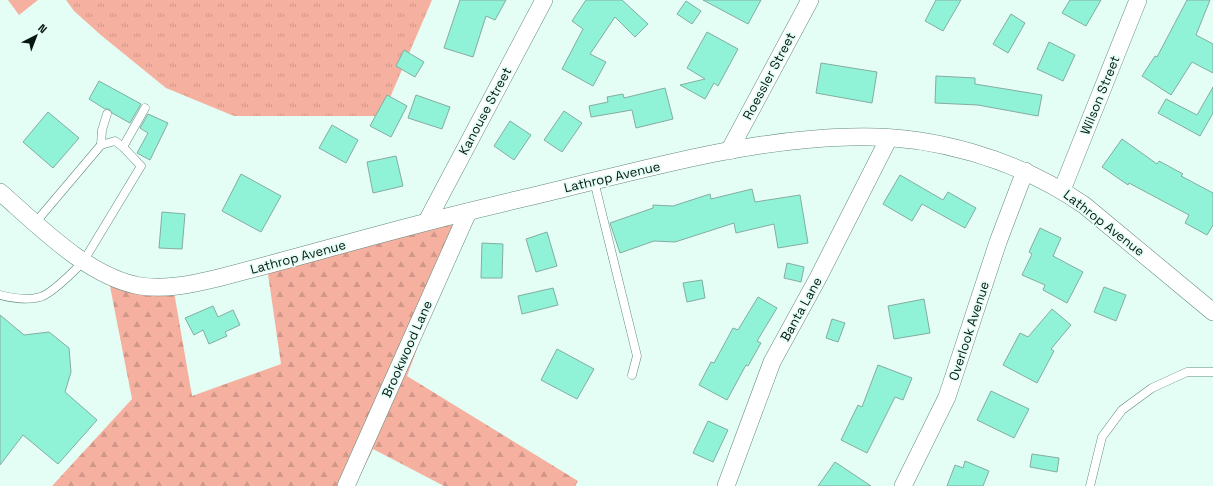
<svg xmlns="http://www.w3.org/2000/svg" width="1213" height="486" font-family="'Space Grotesk',sans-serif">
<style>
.green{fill:#f5b0a0}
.forest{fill:url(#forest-firs)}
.park{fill:url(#park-tufts)}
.building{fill:#90f2d7;stroke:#84ada1}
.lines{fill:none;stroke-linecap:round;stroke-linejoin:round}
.service-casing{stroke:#61897e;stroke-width:9}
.minor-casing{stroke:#61897e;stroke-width:18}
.service{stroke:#fff;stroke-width:8}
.minor{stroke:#fff;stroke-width:17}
.labels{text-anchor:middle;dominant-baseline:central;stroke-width:3.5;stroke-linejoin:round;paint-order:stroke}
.street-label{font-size:13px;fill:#061611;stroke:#e4fef6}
</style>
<defs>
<pattern id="forest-firs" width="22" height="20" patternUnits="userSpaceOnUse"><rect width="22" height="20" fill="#f5b0a0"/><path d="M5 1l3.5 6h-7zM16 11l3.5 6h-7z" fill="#d19789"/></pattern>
<pattern id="park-tufts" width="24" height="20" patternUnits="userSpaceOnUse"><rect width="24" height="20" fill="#f5b0a0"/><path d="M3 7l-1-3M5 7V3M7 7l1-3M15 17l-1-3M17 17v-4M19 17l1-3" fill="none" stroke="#d19789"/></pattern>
</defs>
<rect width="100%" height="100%" fill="#e4fef6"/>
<path class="green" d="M8,0h30l-19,15z"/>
<path class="forest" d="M467,214l-60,162 171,105 -3,5h-131l-71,-37 -18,37h-303l80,-87 -24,-123 65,10 19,110 89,-32 -14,-97z"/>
<path class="park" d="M66,0h366l-50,116h-148l-68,-28 -64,-52 -28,-25z"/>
<g class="building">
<path d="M460,0h46l-11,20 -9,-4 -13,41 -29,-9z"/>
<path d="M586,0h36l26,24 -13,13 -20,-20 -25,37 16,8 -13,24 -31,-17 21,-40 -11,-8z"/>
<path d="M703,0h58l-13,24z"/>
<path d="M936,0h25l-18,31 -18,-10z"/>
<path d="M1070,0h31l-15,26 -24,-13z"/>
<path d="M1187,0h23l-14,35 17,9v29l-21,-11 -21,33 -29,-19 13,-20 2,1z"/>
<path d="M686,1l15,10 -9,13 -15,-10z"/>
<path d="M1011,14l14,9 -17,30 -15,-9z"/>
<path d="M707,32l31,17 -20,37 -4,-3 -9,16 -25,-14 25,-6 -18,-11z"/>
<path d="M1049,42l26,13 -12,26 -26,-12z"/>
<path d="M404,50l20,12 -9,15 -19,-11z"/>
<path d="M821,63l56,9 -5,31 -56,-10z"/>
<path d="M936,76l39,2v6l67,11 -4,21 -60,-11 -43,-2z"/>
<path d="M99,81l42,23 -11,19 -18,-10 -3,-4h-4l-16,-10z"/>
<path d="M1213,87v26l-13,23 -42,-23 8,-14 31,16z"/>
<path d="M665,88l8,31 -37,9 -4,-18 -41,7 -2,-11 19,-4 -1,-5 16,-3 1,4z"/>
<path d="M387,95l20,11 -16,31 -21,-11z"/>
<path d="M416,95l34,12 -8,22 -34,-11z"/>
<path d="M564,111l18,12 -20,29 -18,-12z"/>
<path d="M48,112l31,26 -26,30 -30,-26z"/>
<path d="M148,114l20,9 -18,37 -13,-7 11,-20 -8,-5z"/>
<path d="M510,121l21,14 -17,25 -20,-14z"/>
<path d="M332,125l26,15 -12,23 -27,-15z"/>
<path d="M1122,139l35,25 2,-3 24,13 -2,2 32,17v32l-6,10 -22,-12 4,-8 -60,-32 -1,2 -26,-18z"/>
<path d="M396,156l7,30 -30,7 -6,-31z"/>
<path d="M241,174l40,22 -20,36 -39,-21z"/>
<path d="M900,175l43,25 5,-8 28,16 -11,20 -43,-24 -10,17 -29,-17z"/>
<path d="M752,189l3,13 45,-7 8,48 -30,5 -4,-24 -38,9 -2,-10 -59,19 -21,-1 -34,12 -10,-30 43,-15v-3l20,1 37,-12 1,5z"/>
<path d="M162,212l23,2 -3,35 -23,-1z"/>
<path d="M1040,228l21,10 -8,18 30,16 -16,31 -24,-13 2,-5 -23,-10 10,-21 -3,-2z"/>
<path d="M547,232l10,34 -21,6 -10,-33z"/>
<path d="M482,243l21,1 -1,34h-21z"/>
<path d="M787,263l17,4 -3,15 -17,-4z"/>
<path d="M702,280l3,18 -18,4 -4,-19z"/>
<path d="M1104,287l22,8 -10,26 -22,-9z"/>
<path d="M553,288l5,17 -36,9 -4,-18z"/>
<path d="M758,297l19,11 -20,33 4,2 -13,23 -2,-1 -19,35 -28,-15 12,-23 3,1 19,-35 5,2z"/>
<path d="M924,299l6,34 -36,6 -6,-33z"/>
<path d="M213,306l5,11 15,-7 7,15 -15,7 2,4 -18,8 -6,-14 -9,5 -9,-17z"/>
<path d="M1052,309l19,16 -20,24 3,2 -17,32 -34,-18 17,-32 8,4z"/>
<path d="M0,315l24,20 25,-3 20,16 2,24 -6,20 32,28 -39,44 -35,-29 -23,30z"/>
<path d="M832,319l13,4 -7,19 -12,-4z"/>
<path d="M557,349l37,20 -17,30 -36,-19z"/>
<path d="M878,365l34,13 -9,22 -8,-3 -28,56 -26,-13 17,-35 4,2z"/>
<path d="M991,391l38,18 -15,29 -37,-18z"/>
<path d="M708,421l20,9 -15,32 -20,-9z"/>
<path d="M1032,454l27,4 -2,14 -27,-5z"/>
<path d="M965,461l24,10 -6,15h-36l8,-21 8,3z"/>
<path d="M835,462l36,24h-53z"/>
</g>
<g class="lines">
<defs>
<g id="service">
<path d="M101,145l1,-15 5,-16"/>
<path d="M123,147l22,-39"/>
<path d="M594,181l43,175 -5,19"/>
<path d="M0,295c12,3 28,6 40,2 12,-3 34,-26 43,-35l58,-96 -18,-19 -8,-6 -14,4 -66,78"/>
<path d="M1090,486l12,-49 20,-27 30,-22 35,-16h26"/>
</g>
<g id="minor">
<path d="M729,151l81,-151"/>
<path d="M1062,190l76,-190"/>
<path d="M0,192c39,34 88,85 140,94 26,4 53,-2 78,-8 70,-18 139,-38 209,-56 45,-12 90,-22 135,-33 94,-23 192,-50 288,-52 82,-3 167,22 234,68l129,107"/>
<path d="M427,221l117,-221"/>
<path d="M346,486l122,-274"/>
<path d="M726,486l46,-124 46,-84 71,-140"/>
<path d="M903,486l44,-89 51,-155 27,-71"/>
</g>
</defs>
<use href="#service" class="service-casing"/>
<use href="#minor" class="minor-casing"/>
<use href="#service" class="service"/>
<use href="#minor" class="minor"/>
</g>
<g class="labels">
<g class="street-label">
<text transform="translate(769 76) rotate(-62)">Roessler Street</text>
<text transform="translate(1100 95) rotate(-68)">Wilson Street</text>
<text transform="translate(485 111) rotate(-62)">Kanouse Street</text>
<text transform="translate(612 177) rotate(-13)">Lathrop Avenue</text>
<text transform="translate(1104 223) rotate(38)">Lathrop Avenue</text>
<text transform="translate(298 257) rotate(-15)">Lathrop Avenue</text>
<text transform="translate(801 309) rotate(-61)">Banta Lane</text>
<text transform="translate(969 331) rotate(-72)">Overlook Avenue</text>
<text transform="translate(407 349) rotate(-66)">Brookwood Lane</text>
</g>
</g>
<g transform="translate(36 36) rotate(42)" stroke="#e4fef6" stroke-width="3" paint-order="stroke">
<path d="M0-3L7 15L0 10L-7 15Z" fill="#061611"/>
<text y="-6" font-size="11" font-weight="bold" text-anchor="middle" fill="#061611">N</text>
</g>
</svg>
